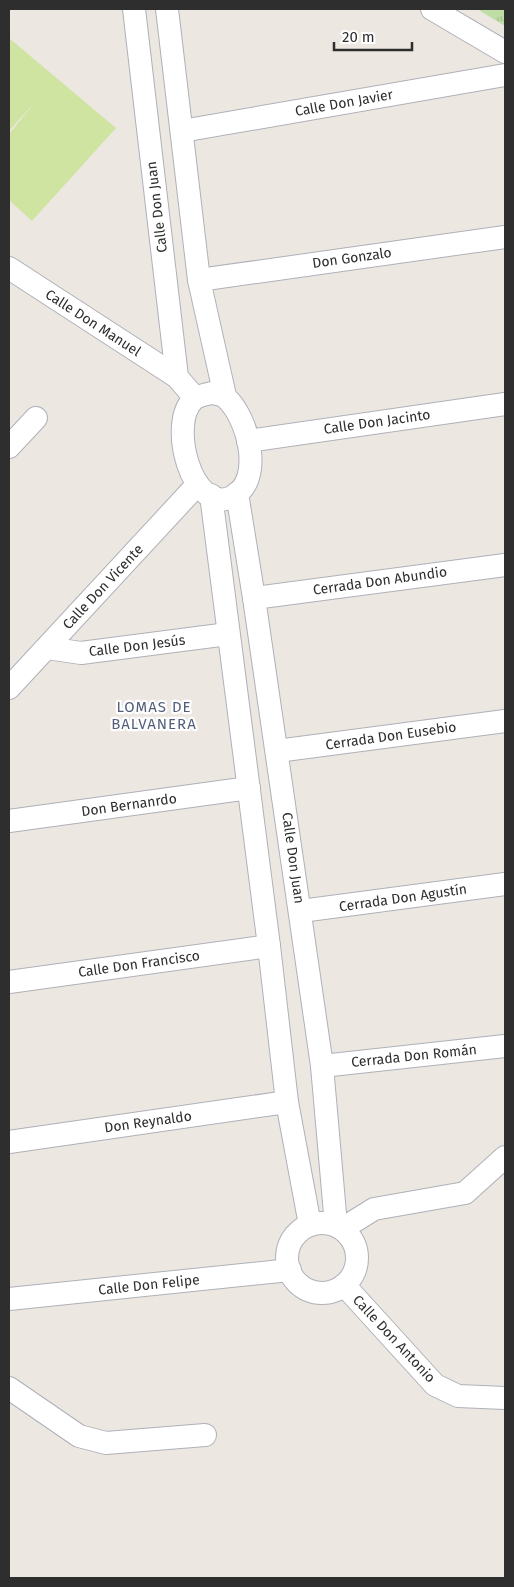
<svg xmlns="http://www.w3.org/2000/svg" width="514" height="1587" font-family="'Fira Sans',sans-serif">
<style>
.park{fill:url(#park-tufts)}
.pitch{fill:#d0e4a2}
.lines{fill:none;stroke-linecap:round;stroke-linejoin:round}
.minor-casing{stroke:#aeb1b8;stroke-width:24}
.minor{stroke:#fff;stroke-width:22}
.labels{text-anchor:middle;dominant-baseline:central;stroke-width:4.5;stroke-linejoin:round;paint-order:stroke}
.street-label{font-size:14px;fill:#2e2e2e;stroke:#fff}
.neighbourhood-label{font-size:15px;letter-spacing:1px;fill:#525e7b;stroke:#fff}
</style>
<defs>
<pattern id="park-tufts" width="24" height="20" patternUnits="userSpaceOnUse" patternTransform="scale(1.25)"><rect width="24" height="20" fill="#bfdea5"/><path d="M3 7l-1-3M5 7V3M7 7l1-3M15 17l-1-3M17 17v-4M19 17l1-3" fill="none" stroke="#a4bf8e"/></pattern>
</defs>
<rect width="100%" height="100%" fill="#ede7e2"/>
<path class="park" d="M477,9h28v17z"/>
<path class="pitch" d="M9,38l107,90 -84,93 -23,-21v-66l27,-33 -27,30z"/>
<g class="lines">
<defs>
<g id="minor">
<path d="M134,9l43,368 18,21"/>
<path d="M167,9l32,271 26,116"/>
<path d="M432,9l73,43"/>
<path d="M182,131l323,-56"/>
<path d="M9,268l168,109"/>
<path d="M199,280l306,-43"/>
<path d="M212,393c5,1 11,2 14,5 22,19 39,83 6,99 -40,19 -65,-75 -38,-98 4,-3 13,-5 18,-6z"/>
<path d="M248,441l257,-37"/>
<path d="M9,447l27,-29"/>
<path d="M237,493l17,105 68,468 14,159"/>
<path d="M211,495l58,451 18,156 23,123"/>
<path d="M254,598l251,-33"/>
<path d="M47,648l34,5 147,-19"/>
<path d="M9,688l188,-203"/>
<path d="M277,751l228,-30"/>
<path d="M9,821l240,-33"/>
<path d="M301,911l204,-27"/>
<path d="M9,982l260,-36"/>
<path d="M322,1066l183,-20"/>
<path d="M9,1142l278,-40"/>
<circle cx="322" cy="1258" r="35"/>
<path d="M342,1229l32,-20 91,-16 40,-36"/>
<path d="M344,1285l91,100 23,11 47,2"/>
<path d="M9,1299l281,-29"/>
<path d="M9,1388l70,48 27,7 99,-8"/>
</g>
</defs>
<use href="#minor" class="minor-casing"/>
<use href="#minor" class="minor"/>
</g>
<g class="labels">
<g class="street-label">
<text transform="translate(344 103) rotate(-10)">Calle Don Javier</text>
<text transform="translate(157 207) rotate(-97)">Calle Don Juan</text>
<text transform="translate(352 258) rotate(-8)">Don Gonzalo</text>
<text transform="translate(93 323) rotate(33)">Calle Don Manuel</text>
<text transform="translate(377 422) rotate(-8)">Calle Don Jacinto</text>
<text transform="translate(380 581) rotate(-8)">Cerrada Don Abundio</text>
<text transform="translate(103 587) rotate(-47)">Calle Don Vicente</text>
<text transform="translate(137 646) rotate(-7)">Calle Don Jesús</text>
<text transform="translate(391 736) rotate(-8)">Cerrada Don Eusebio</text>
<text transform="translate(129 805) rotate(-8)">Don Bernanrdo</text>
<text transform="translate(293 858) rotate(82)">Calle Don Juan</text>
<text transform="translate(403 898) rotate(-8)">Cerrada Don Agustín</text>
<text transform="translate(139 964) rotate(-8)">Calle Don Francisco</text>
<text transform="translate(414 1056) rotate(-6)">Cerrada Don Román</text>
<text transform="translate(148 1122) rotate(-8)">Don Reynaldo</text>
<text transform="translate(149 1285) rotate(-6)">Calle Don Felipe</text>
<text transform="translate(394 1339) rotate(47)">Calle Don Antonio</text>
</g>
<g class="neighbourhood-label">
<text x="154" y="707">LOMAS DE<tspan x="154" dy="17">BALVANERA</tspan></text>
</g>
</g>
<rect width="514" height="1587" fill="none" stroke="#2e2e2e" stroke-width="20"/>
<path d="M334 42v8h78v-8" fill="none" stroke="#2e2e2e" stroke-width="2.5"/>
<text x="342" y="42" font-size="15" fill="#2e2e2e" stroke="#ffffff" stroke-width="4" paint-order="stroke">20 m</text>
</svg>
